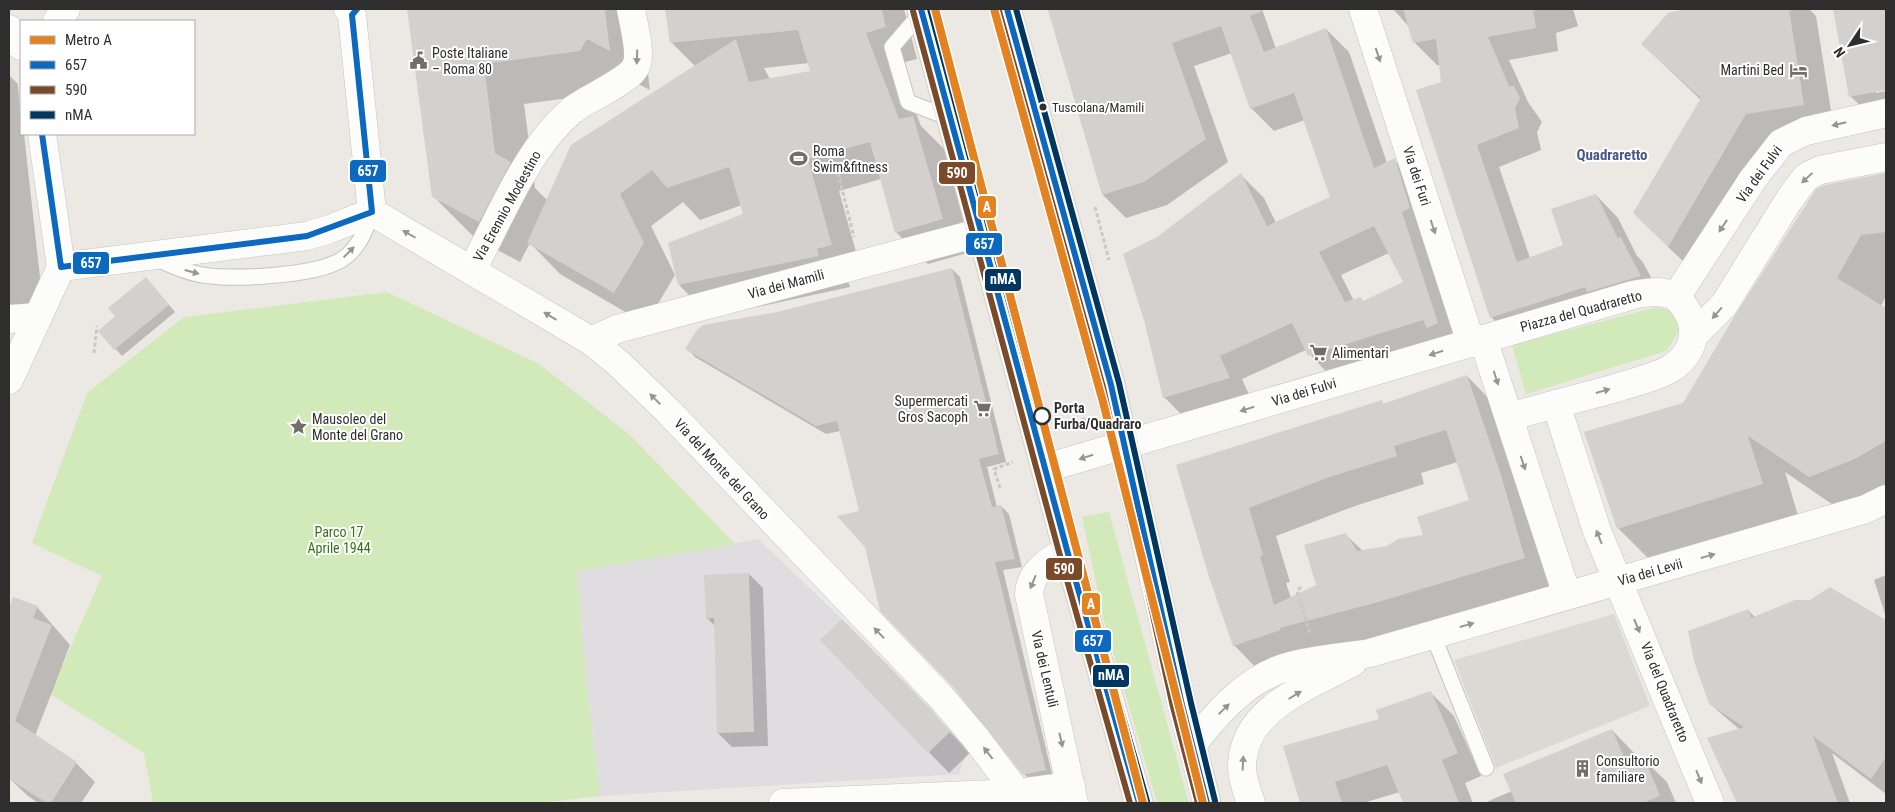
<svg xmlns="http://www.w3.org/2000/svg" width="1895" height="812" font-family="'Roboto Condensed',sans-serif">
<style>
.industrial{fill:#dfdde0}
.green{fill:#d2eaba}
.plaza{fill:#dcd8d4}
.shadow{fill:#0003;fill-rule:evenodd}
.building{fill:#d3d0cd;fill-rule:evenodd}
.lines{fill:none;stroke-linecap:round;stroke-linejoin:round}
.lane-casing{stroke:#c6c5c5;stroke-width:17}
.street-casing{stroke:#c6c5c5;stroke-width:29}
.primary-casing{stroke:#c6c5c4;stroke-width:29}
.path{stroke:#c9c9c8;stroke-width:3;stroke-dasharray:4 2.5;stroke-linecap:butt}
.lane{stroke:#fcfcfb;stroke-width:15}
.street{stroke:#fcfcfb;stroke-width:28}
.primary{stroke:#e9e3d5;stroke-width:28}
.bus-1-casing{stroke:#fff;stroke-width:10}
.bus-2-casing{stroke:#fff;stroke-width:10}
.bus-3-casing{stroke:#fff;stroke-width:10}
.bus-1{stroke:#0c69bf;stroke-width:6}
.bus-2{stroke:#7a4b2a;stroke-width:6}
.bus-3{stroke:#00365f;stroke-width:6}
.metro-1-casing{stroke:#fff;stroke-width:11}
.metro-1{stroke:#e28220;stroke-width:8}
.oneway{fill:#959594}
.bus-dot{fill:#2e2e2e;stroke:#fff;stroke-width:2}
.stop-dot{fill:#fff;stroke:#2e2e2e;stroke-width:2.5}
.labels{text-anchor:middle;dominant-baseline:central;stroke-width:4;stroke-linejoin:round;paint-order:stroke}
.bus-label{font-size:13px;fill:#2e2e2e;stroke:#fff;text-anchor:start}
.poi-label{font-size:14px;fill:#2e2e2e;stroke:#fff;text-anchor:start}
.street-label{font-size:14px;fill:#2e2e2e;stroke:#fff}
.stop-label{font-size:14px;font-weight:bold;fill:#2e2e2e;stroke:#fff;text-anchor:start}
.park-label{font-size:14px;fill:#327514;stroke:#fff}
.neighbourhood-label{font-size:15px;font-weight:bold;fill:#495984;stroke:#fff}
.line-badge{stroke:#fff;stroke-width:2}
.badge-label{font-size:14px;text-anchor:middle;font-weight:bold;fill:#fff}
</style>
<rect width="100%" height="100%" fill="#ece8e4"/>
<path class="industrial" d="M758,539l84,80 108,113 17,21 -8,21 -359,22 -15,-126 -8,-99z"/>
<g class="green">
<path d="M387,292l152,72 91,71 105,109 -158,27 8,99 15,126 -61,7h-386l-9,-50 -94,-59 52,-118 -70,-33 55,-150 97,-76z"/>
<path d="M1657,307l16,4 8,17 -15,23 -140,43 -14,-49z"/>
<path d="M1109,512l80,291h-32l-53,-182 -22,-104z"/>
</g>
<path class="plaza" d="M1614,614l36,92 -154,62 -42,-108z"/>
<g class="shadow">
<path d="M408,9h222l11,10 9,71 -22,-11 -7,12 -97,13 11,84 12,12 148,-134 -23,-23 -6,-34h238l13,50 -20,5 24,62 23,23 30,102 -46,13 -32,-32 -15,-53 -42,12 24,86 -15,4 2,6 -139,30 -32,-32 66,-70 -3,-10 -42,15 -17,-18 -32,24 24,49 -29,49 -86,-50 -30,-31 -10,19 -45,-24 -41,-41zM809,63l2,9 -41,7 -6,-11z"/>
<path d="M1048,9h214l14,40 50,-20 23,23 38,111 7,-3 23,23 43,163 -128,32 -26,-28 -64,29 10,22 -65,19 -23,-23 -18,-77 11,-82 84,-63 23,23 12,25 55,-26 -26,-77 -31,11 -23,-23 -19,-55 -38,13 34,96 -61,43 -41,13 -23,-23zM1389,253l15,30 -40,19 -10,-1 -13,-26z"/>
<path d="M1393,9h180l5,17 -22,7 2,18 -49,9 19,42 14,20 -5,10 4,18 -42,17 31,91 35,-12 31,-51 22,23 19,38 5,5 21,38 -149,41 -22,-22 -74,-227 25,-8 -3,-18h-3l-23,-23 -4,-14z"/>
<path d="M1694,9l10,10 19,-4 -1,-6h87l7,7 19,120 -57,10 -77,132 -35,-33 35,-145 -59,-56 26,-30z"/>
<path d="M1835,9h51v80l-10,2v2l10,-2v39l-36,-34z"/>
<path d="M9,75l9,9 3,50h3l20,179 -35,4z"/>
<path d="M1886,174v122l-5,10 5,4v190l-38,15 -63,-43 15,50 -143,45 -38,-38 -33,-96 98,-29 142,-218z"/>
<path d="M952,269l8,8 46,185 -19,5 10,40 4,-1 8,8 13,53 -19,3 50,208 -20,5 -9,-9 -163,-262 -21,-81 -14,3 -131,-77 -8,-9 90,-35z"/>
<path d="M146,278l29,34 -53,44 -22,-25 17,-14z"/>
<path d="M1467,376l27,28 57,182 -290,87 -27,-28 -56,-180 203,-63 4,3zM1458,462l13,38 -46,36 -38,11 -24,4 -17,-16 -28,50 -27,13 -5,-15 4,-1 -14,-46 79,-30 69,-22 -3,-11z"/>
<path d="M749,574l14,14 5,158 -36,1 -14,-14 -3,-107 -8,-8z"/>
<path d="M1886,575v42l-12,-37z"/>
<path d="M1830,588l56,33v173l-54,-41 18,50h-112l-29,-65 30,-9 -29,-25 39,-93 6,6 55,-16z"/>
<path d="M14,598l23,9 33,38 -35,91 41,27 19,19 -14,21h-43l-10,-7 -19,-18 7,-11 -7,-3v-152z"/>
<path d="M821,640l94,54 55,59 -21,20z"/>
<path d="M1431,693l23,23 27,60 -16,7 8,20h-68l-5,-11 -37,11h-62l-16,-56 96,-28z"/>
<path d="M1612,730l23,24 3,7 5,-2 24,23 9,21h-192l28,-12z"/>
</g>
<g class="building">
<path d="M407,9h198l5,42 -23,-12 -7,12 -96,13 11,89 16,9 -32,60 -47,-25z"/>
<path d="M665,9h217l4,18 -20,6 33,86 14,-3 30,103 -48,14 -25,-91 -62,17 24,86 -15,4 2,7 -141,29 -10,-42 75,-29 -14,-47 -62,21 -15,-18 -32,24 24,49 -30,50 -87,-50 44,-98 165,-106 13,43 61,-11 -12,-41 -128,13z"/>
<path d="M1048,9h212l1,3 -11,4 14,36 62,-24 48,140 21,-10 15,50 -8,4 36,111 -11,5 -4,-8 -115,36 -16,-33 -72,33 10,22 -67,20 -19,-78 -21,-66 34,-17 84,-64 26,53 63,-29 -36,-104 -44,16 -29,-83 -49,17 34,96 -62,43 -42,13zM1374,226l29,56 -40,19 -2,-4 -16,5 -26,-50z"/>
<path d="M1403,9h130l3,19 -48,9 21,49h5l6,12 -5,10 4,20 -42,17 40,117 46,-17 -12,-36 45,-15 22,45 2,-3 21,40 -54,16 -2,-5 -95,31 -74,-228 25,-8 -5,-43 -23,4z"/>
<path d="M1685,9h104l15,96 -58,9 -78,133 -35,-34 68,-115 -60,-54 27,-31z"/>
<path d="M1833,9h53v81l-37,7z"/>
<path d="M1886,173v59l-25,3 -24,43 49,30v133l-33,19 -44,17 -61,-41 15,48 -146,45 -33,-97 99,-29 51,-86 82,-128 9,-4z"/>
<path d="M952,268l47,186 -20,5 13,48 9,-2 14,54 -20,3 51,208 -23,5 -70,-88 -73,-76 -15,-64 -28,-31 22,-5 -22,-90 -21,5 -131,-77 11,-18 7,-6 74,-13z"/>
<path d="M146,277l23,28 -55,45 -16,-19 17,-15 -7,-8z"/>
<path d="M1467,375l34,100 24,83 -143,43 -102,27 1,2 -48,16 -24,-69 -33,-112 206,-65 1,4zM1446,430l23,70 -52,17 6,18 -25,4 -11,7 -30,5 -11,-18 -42,12 12,40 -42,20 -14,-49 3,-1 -14,-47 78,-30 70,-22 -3,-10z"/>
<path d="M749,573l5,159 -37,1 -3,-115 -8,1 -2,-44z"/>
<path d="M1830,587l56,33v137l-15,22 -58,-43 25,67h-101l-30,-65 37,-11 -35,-23 -15,-43 -6,-30 61,-22 2,9 44,-18h15z"/>
<path d="M13,597l25,9 -5,12 19,7 -37,96 62,41 -26,41h-4l-38,-24v-170z"/>
<path d="M842,619l87,88 21,25 -22,21 -108,-113z"/>
<path d="M1431,691l27,62 -16,7 17,43h-56l-16,-38 -52,17 7,21h-42l-17,-57 96,-27 -3,-9z"/>
<path d="M1612,729l15,35 17,-7 16,39 -17,7h-127l-13,-29z"/>
</g>
<g class="lines">
<defs>
<g id="lane">
<path d="M922,12l-30,35 16,55 44,17"/>
<path d="M157,259c13,6 26,12 40,15 30,7 118,2 144,-14 17,-10 25,-30 31,-48"/>
<path d="M1433,635l53,133"/>
</g>
<g id="street">
<path d="M348,9l4,6 20,197"/>
<path d="M1363,9l108,334"/>
<path d="M57,21l9,-12"/>
<path d="M9,29l12,17"/>
<path d="M42,134l19,133"/>
<path d="M372,212l219,129 27,22 50,48 273,286 34,40 42,56"/>
<path d="M61,267l246,-31 23,-7 42,-17"/>
<path d="M472,270c28,-52 54,-120 99,-159 14,-12 59,-30 65,-45 6,-12 -3,-44 -5,-57"/>
<path d="M1676,297l77,-118 28,-36 25,-12 80,-18"/>
<path d="M9,319l29,-2"/>
<path d="M1695,334l29,-29 65,-105 17,-23 14,-7 66,-13"/>
<path d="M1483,339l84,256"/>
<path d="M591,341l26,-12 365,-97"/>
<path d="M9,380l52,-113"/>
<path d="M1556,404l41,127 113,272"/>
<path d="M1046,468l587,-173c14,-3 28,-5 41,1 5,3 10,10 13,15 13,22 5,44 -17,58 -16,9 -36,13 -54,19 -36,10 -72,19 -107,29"/>
<path d="M1067,550c-17,11 -37,21 -38,44l45,209"/>
<path d="M1192,745c25,-32 56,-68 98,-79 25,-7 54,-9 80,-13l496,-144 20,-10"/>
<path d="M783,803l234,-10 54,-7"/>
<path d="M1251,803c-4,-11 -9,-25 -9,-37 1,-58 68,-80 111,-104"/>
</g>
<g id="primary">
<path d="M921,9l146,541 72,253"/>
<path d="M1007,9l104,376 71,320 25,98"/>
</g>
</defs>
<use href="#lane" class="lane-casing"/>
<use href="#street" class="street-casing"/>
<use href="#primary" class="primary-casing"/>
<g class="path">
<path d="M799,159l37,6 18,72"/>
<path d="M1095,207l14,53"/>
<path d="M94,353l3,-27"/>
<path d="M1063,425l26,-7"/>
<path d="M1000,488l-6,-19 19,-7"/>
<path d="M1301,587l-4,4 13,42"/>
</g>
<use href="#lane" class="lane"/>
<use href="#street" class="street"/>
<use href="#primary" class="primary"/>
<defs>
<g id="bus-1">
<path d="M921,9l146,541 72,253"/>
<path d="M1007,9l104,376 71,320 25,98"/>
<path d="M42,134l19,133 246,-31 65,-24 -20,-197 5,-6"/>
</g>
<g id="bus-2">
<path d="M913,11l146,541 71,251"/>
<path d="M999,11l104,376 70,320 25,96"/>
</g>
<g id="bus-3">
<path d="M930,9l145,539 72,253"/>
<path d="M1016,9l103,374 72,320 24,98"/>
</g>
</defs>
<use href="#bus-1" class="bus-1-casing"/>
<use href="#bus-2" class="bus-2-casing"/>
<use href="#bus-3" class="bus-3-casing"/>
<use href="#bus-1" class="bus-1"/>
<use href="#bus-2" class="bus-2"/>
<use href="#bus-3" class="bus-3"/>
<defs>
<g id="metro-1">
<path d="M935,9l208,794"/>
<path d="M994,9l109,393 100,401"/>
</g>
</defs>
<use href="#metro-1" class="metro-1-casing"/>
<use href="#metro-1" class="metro-1"/>
</g>
<defs><path id="oneway-solid" d="M-6-.8H1V-3.2L6.5 0L1 3.2V.8H-6Z" transform="scale(1.25)"/></defs>
<g class="oneway">
<use href="#oneway-solid" transform="translate(1378 55) rotate(72)"/>
<use href="#oneway-solid" transform="translate(637 57) rotate(92)"/>
<use href="#oneway-solid" transform="translate(1839 124) rotate(167)"/>
<use href="#oneway-solid" transform="translate(1807 178) rotate(137)"/>
<use href="#oneway-solid" transform="translate(1723 226) rotate(123)"/>
<use href="#oneway-solid" transform="translate(1433 227) rotate(72)"/>
<use href="#oneway-solid" transform="translate(409 234) rotate(-150)"/>
<use href="#oneway-solid" transform="translate(349 252) rotate(-45)"/>
<use href="#oneway-solid" transform="translate(192 272) rotate(15)"/>
<use href="#oneway-solid" transform="translate(1717 313) rotate(131)"/>
<use href="#oneway-solid" transform="translate(550 316) rotate(-149)"/>
<use href="#oneway-solid" transform="translate(1436 353) rotate(163)"/>
<use href="#oneway-solid" transform="translate(1496 378) rotate(72)"/>
<use href="#oneway-solid" transform="translate(1603 391) rotate(-16)"/>
<use href="#oneway-solid" transform="translate(655 399) rotate(-135)"/>
<use href="#oneway-solid" transform="translate(1247 409) rotate(163)"/>
<use href="#oneway-solid" transform="translate(1086 457) rotate(163)"/>
<use href="#oneway-solid" transform="translate(1523 463) rotate(72)"/>
<use href="#oneway-solid" transform="translate(1599 537) rotate(-112)"/>
<use href="#oneway-solid" transform="translate(1708 556) rotate(-16)"/>
<use href="#oneway-solid" transform="translate(1033 582) rotate(112)"/>
<use href="#oneway-solid" transform="translate(1467 625) rotate(-16)"/>
<use href="#oneway-solid" transform="translate(1637 626) rotate(67)"/>
<use href="#oneway-solid" transform="translate(879 633) rotate(-134)"/>
<use href="#oneway-solid" transform="translate(1295 695) rotate(-32)"/>
<use href="#oneway-solid" transform="translate(1224 709) rotate(-44)"/>
<use href="#oneway-solid" transform="translate(1061 740) rotate(77)"/>
<use href="#oneway-solid" transform="translate(988 753) rotate(-128)"/>
<use href="#oneway-solid" transform="translate(1243 763) rotate(-87)"/>
<use href="#oneway-solid" transform="translate(1699 777) rotate(68)"/>
</g>
<defs>
<symbol id="civic-bare" viewBox="-9 -9 18 18"><path d="M-.6-6.5H3V-4.5H.6V-3L4-1V1h2V6H-6V1h2V-1L-.6-3ZM-1.2 2.5V6h2.4V2.5Z" fill="#706f6e" stroke="#fff" stroke-width="2.5" paint-order="stroke"/></symbol>
<symbol id="hotel-bare" viewBox="-9 -9 18 18"><path d="M-6-4.5h1.5V1H6V5H4.5V3h-9V5H-6ZM-4 0a1.8 1.8 0 1 1 3.6 0ZM.5 0V-2.5h3Q6-2.5 6 0Z" fill="#706f6e" stroke="#fff" stroke-width="2.5" paint-order="stroke"/></symbol>
<symbol id="stadium-bare" viewBox="-9 -9 18 18"><path d="M0-5a6.5 5 0 1 0 0 10a6.5 5 0 1 0 0-10ZM-3.5-1.8h7v3.6h-7Z" fill="#706f6e" stroke="#fff" stroke-width="2.5" paint-order="stroke"/></symbol>
<symbol id="supermarket-bare" viewBox="-9 -9 18 18"><path d="M-6-5.5h2.5l.6 2H6L4.5 2H-2.5L-4.4-4H-6ZM-1.5 3.2a1.3 1.3 0 1 0 .1 0ZM3 3.2a1.3 1.3 0 1 0 .1 0Z" fill="#706f6e" stroke="#fff" stroke-width="2.5" paint-order="stroke"/></symbol>
<symbol id="sight-bare" viewBox="-9 -9 18 18"><path d="M0-6L1.8-2.2L6-1.7L2.9 1.2L3.7 5.4L0 3.3L-3.7 5.4L-2.9 1.2L-6-1.7L-1.8-2.2Z" fill="#706f6e" stroke="#fff" stroke-width="2.5" paint-order="stroke"/></symbol>
<symbol id="building-bare" viewBox="-9 -9 18 18"><path d="M-4-6H4V6H1V3H-1V6H-4ZM-2.5-4.3h1.7v1.8h-1.7ZM.8-4.3h1.7v1.8H.8ZM-2.5-1h1.7V.8h-1.7ZM.8-1h1.7V.8H.8Z" fill="#706f6e" stroke="#fff" stroke-width="2.5" paint-order="stroke"/></symbol>
</defs>
<g fill-rule="evenodd">
<use href="#civic-bare" x="406" y="48" width="25" height="25"/>
<use href="#hotel-bare" x="1786" y="58" width="25" height="25"/>
<use href="#stadium-bare" x="786" y="146" width="25" height="25"/>
<use href="#supermarket-bare" x="1306" y="340" width="25" height="25"/>
<use href="#supermarket-bare" x="970" y="396" width="25" height="25"/>
<use href="#sight-bare" x="286" y="414" width="25" height="25"/>
<use href="#building-bare" x="1570" y="756" width="25" height="25"/>
</g>
<circle class="bus-dot" cx="1043" cy="107" r="4.5"/>
<circle class="stop-dot" cx="1042" cy="416" r="8"/>
<g class="labels">
<g class="bus-label">
<text x="1052" y="107">Tuscolana/Mamili</text>
</g>
<g class="poi-label">
<text x="432" y="53">Poste Italiane<tspan x="432" dy="16">– Roma 80</tspan></text>
<text x="1784" y="70" text-anchor="end">Martini Bed</text>
<text x="813" y="151">Roma<tspan x="813" dy="16">Swim&amp;fitness</tspan></text>
<text x="1332" y="353">Alimentari</text>
<text x="968" y="401" text-anchor="end">Supermercati<tspan x="968" dy="16">Gros Sacoph</tspan></text>
<text x="312" y="419">Mausoleo del<tspan x="312" dy="16">Monte del Grano</tspan></text>
<text x="1596" y="761">Consultorio<tspan x="1596" dy="16">familiare</tspan></text>
</g>
<g class="street-label">
<text transform="translate(1759 174) rotate(-54)">Via dei Fulvi</text>
<text transform="translate(1417 176) rotate(72)">Via dei Furi</text>
<text transform="translate(507 206) rotate(-61)">Via Erennio Modestino</text>
<text transform="translate(786 284) rotate(-15)">Via dei Mamili</text>
<text transform="translate(1581 311) rotate(-15)">Piazza del Quadraretto</text>
<text transform="translate(1304 392) rotate(-17)">Via dei Fulvi</text>
<text transform="translate(722 469) rotate(47)">Via del Monte del Grano</text>
<text transform="translate(1650 572) rotate(-16)">Via dei Levii</text>
<text transform="translate(1045 669) rotate(77)">Via dei Lentuli</text>
<text transform="translate(1665 692) rotate(68)">Via del Quadraretto</text>
</g>
<g class="stop-label">
<text x="1054" y="408">Porta<tspan x="1054" dy="16">Furba/Quadraro</tspan></text>
</g>
<g class="park-label">
<text x="339" y="532">Parco 17<tspan x="339" dy="16">Aprile 1944</tspan></text>
</g>
<g class="neighbourhood-label">
<text x="1612" y="155">Quadraretto</text>
</g>
</g>
<g class="line-badge">
<rect x="349" y="159" width="38" height="24" rx="5" fill="#0c69bf"/>
<rect x="938" y="161" width="38" height="24" rx="5" fill="#7a4b2a"/>
<rect x="977" y="195" width="20" height="24" rx="5" fill="#e28220"/>
<rect x="965" y="232" width="38" height="24" rx="5" fill="#0c69bf"/>
<rect x="72" y="251" width="38" height="24" rx="5" fill="#0c69bf"/>
<rect x="984" y="268" width="38" height="24" rx="5" fill="#00365f"/>
<rect x="1045" y="557" width="38" height="24" rx="5" fill="#7a4b2a"/>
<rect x="1081" y="592" width="20" height="24" rx="5" fill="#e28220"/>
<rect x="1074" y="629" width="38" height="24" rx="5" fill="#0c69bf"/>
<rect x="1092" y="664" width="38" height="24" rx="5" fill="#00365f"/>
</g>
<g class="badge-label">
<text x="368" y="176">657</text>
<text x="957" y="178">590</text>
<text x="987" y="212">A</text>
<text x="984" y="249">657</text>
<text x="91" y="268">657</text>
<text x="1003" y="284">nMA</text>
<text x="1064" y="574">590</text>
<text x="1091" y="609">A</text>
<text x="1093" y="646">657</text>
<text x="1111" y="680">nMA</text>
</g>
<rect width="1895" height="812" fill="none" stroke="#2e2e2e" stroke-width="20"/>
<rect x="20" y="20" width="175" height="115" fill="#ffffff" stroke="#ababab"/>
<rect x="30" y="36" width="25" height="8" fill="#e28220" stroke="#ababab"/>
<text x="65" y="45" font-size="15" fill="#2e2e2e">Metro A</text>
<rect x="30" y="61" width="25" height="8" fill="#0c69bf" stroke="#ababab"/>
<text x="65" y="70" font-size="15" fill="#2e2e2e">657</text>
<rect x="30" y="86" width="25" height="8" fill="#7a4b2a" stroke="#ababab"/>
<text x="65" y="95" font-size="15" fill="#2e2e2e">590</text>
<rect x="30" y="111" width="25" height="8" fill="#00365f" stroke="#ababab"/>
<text x="65" y="120" font-size="15" fill="#2e2e2e">nMA</text>
<g transform="translate(1850 45) rotate(235)" stroke="#ffffff" stroke-width="4" paint-order="stroke">
<path d="M0-4L9 19L0 12L-9 19Z" fill="#2e2e2e"/>
<text y="-8" font-size="14" font-weight="bold" text-anchor="middle" fill="#2e2e2e">N</text>
</g>
</svg>
